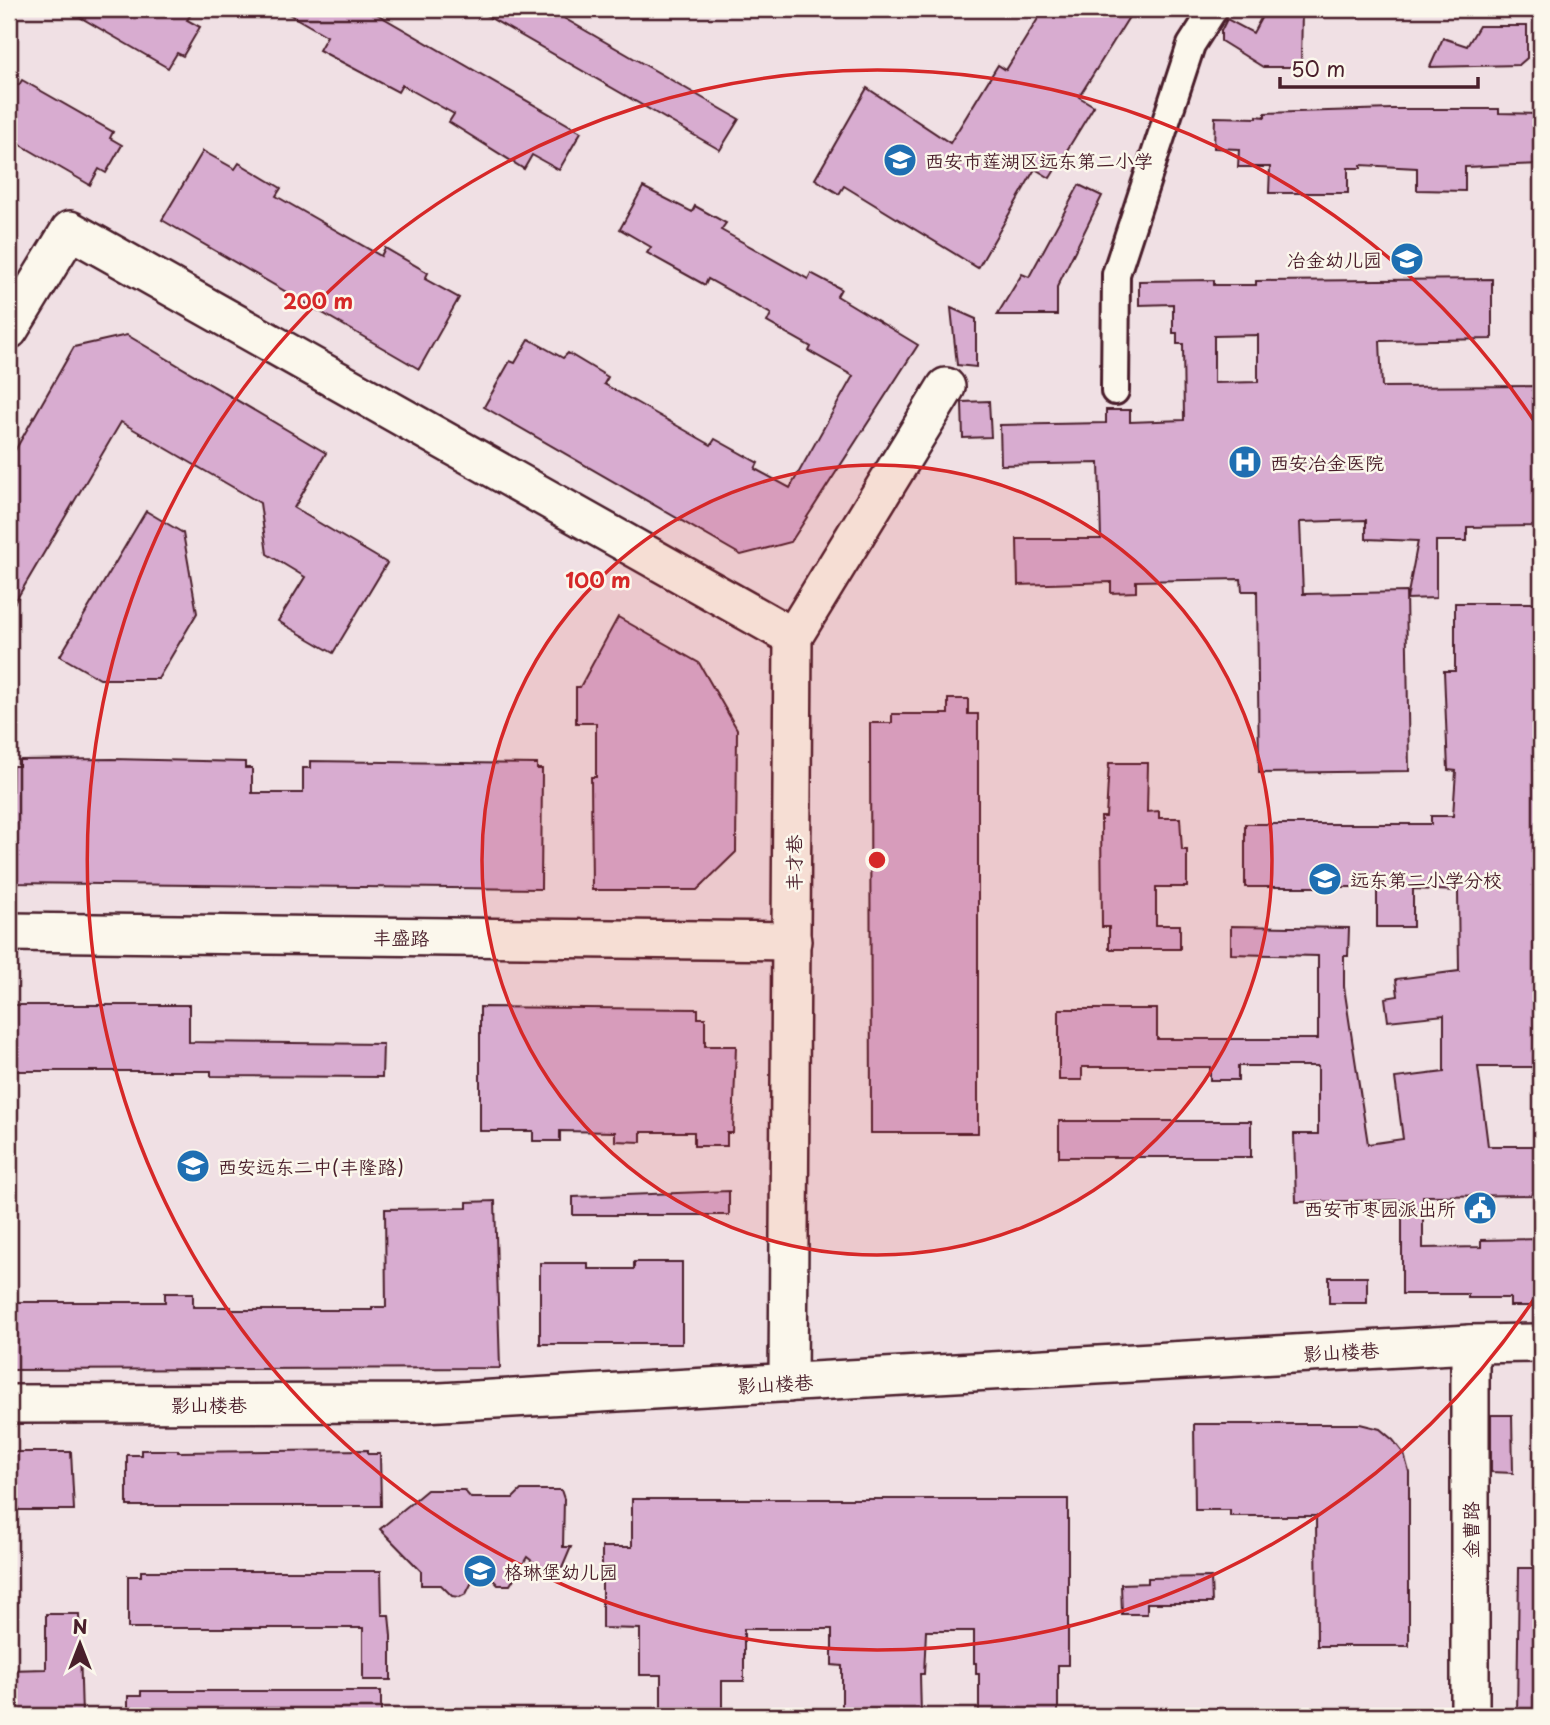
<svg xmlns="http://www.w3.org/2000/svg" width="1550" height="1725" font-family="'Playpen Sans','LXGW WenKai TC',sans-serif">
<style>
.building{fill:#d8acd0;stroke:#4a1f2b;stroke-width:2;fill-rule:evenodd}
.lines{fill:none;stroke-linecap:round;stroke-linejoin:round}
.street-casing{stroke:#4a1f2b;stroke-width:32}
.secondary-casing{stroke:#4a1f2b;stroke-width:42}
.street{stroke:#fbf7ec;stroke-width:26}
.secondary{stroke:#fbf7ec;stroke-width:37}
.ring{fill:none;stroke:#d62828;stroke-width:3.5}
.labels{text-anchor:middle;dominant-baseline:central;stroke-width:5;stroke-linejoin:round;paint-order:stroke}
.poi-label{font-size:19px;fill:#4a1f2b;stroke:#fbf7ec;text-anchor:start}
.street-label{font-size:19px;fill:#4a1f2b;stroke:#fbf7ec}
.centre{fill:#d62828;stroke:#fbf7ec;stroke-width:3.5}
.ring-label{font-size:21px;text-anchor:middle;font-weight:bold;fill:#d62828;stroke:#fbf7ec;stroke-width:5;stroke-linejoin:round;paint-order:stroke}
</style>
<rect width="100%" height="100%" fill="#f0e0e4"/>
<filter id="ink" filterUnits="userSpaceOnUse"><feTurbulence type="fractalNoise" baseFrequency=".0143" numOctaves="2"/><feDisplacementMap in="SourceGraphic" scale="14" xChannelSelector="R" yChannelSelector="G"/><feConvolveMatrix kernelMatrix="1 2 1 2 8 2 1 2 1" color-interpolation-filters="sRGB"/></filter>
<g filter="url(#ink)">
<g class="building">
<path d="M66,9h112l12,7 -3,4 13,7 -17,29 -6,-3 -9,15z"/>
<path d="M280,9h88l213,123 -22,38 -27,-15 -8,14 -75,-47 5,-8 -52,-29 -4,7 -79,-42 8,-14z"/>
<path d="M475,9h73l191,110 -19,31z"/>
<path d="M1044,9h90l-55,88 15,9 -44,72 -15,-9 -57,99 -134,-82 -5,8 -24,-15 52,-91 83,55 48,-78 8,5z"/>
<path d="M1266,9h36l-1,58h-38l-42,-26v-10l6,-12 26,14z"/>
<path d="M1479,26h48v32l-8,7 -89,2 13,-29 24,8z"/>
<path d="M9,79l10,6 3,-5 91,52 -3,6 12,7 -16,28 -7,-4 -9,16 -81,-47z"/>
<path d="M1392,109h107v4l42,1v50l-76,3v24l-48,-1v-22l-56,-3v3h-13v25h-79l1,-26h-32l1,-18 -25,-1 1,-31 42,1v-2l8,1v-4z"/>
<path d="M203,151l32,18 4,-6 42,25 -5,8 105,60 4,-8 43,25 -3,6 34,19 -40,71 -257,-149z"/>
<path d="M1079,185l23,11 -45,91v28h-60l25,-41 7,3z"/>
<path d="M643,187l49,25 3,-6 31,17 -5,7 87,49 3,-6 30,16 -4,7 81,49 -127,197 -50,13 -257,-148 26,-46 5,2 14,-24 34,19 5,-5 40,24 -4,7 107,61 4,-6 43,24 -3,6 35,19 63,-112 -44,-25 2,-4 -44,-25 4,-8 -63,-35 -3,6 -58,-32 4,-6 -31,-18z"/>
<path d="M1492,279v60l-112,2 2,46 159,-1v140l-74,1v14h-31v57l-29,1 11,-58 -52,-2v-19l-66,2 3,72 103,-2 3,179 -150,2 -2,-182h-15l-1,-12 -105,2v11l-25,1v-11l-93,3 -1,-46h84l-2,-76 -98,2 -1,-40 106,-2v-13h24v12l54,-2 -1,-76h-6v-11h-4v-29l-34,1v-24l75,-1v5h42v-4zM1258,335v47l-44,1v-47z"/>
<path d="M951,308l25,11v48l-19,-2z"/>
<path d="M127,335l199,118 -32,55 93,55 -54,90 -55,-32 27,-44 -38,-23 -7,-51 -139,-81 -112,190v-151l65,-114z"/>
<path d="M989,401l2,36 -28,1 -1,-36z"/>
<path d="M146,511l37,22 14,80 -39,66h-58l-40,-23z"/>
<path d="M1455,603h86v452h-6v12h-57l10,79h53v44l-2,5 -116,1v52l58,-1v-7l60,-1v67h-31v-8h-42v-4h-66v-94l-106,2 -2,-68h24v-68h-80v14h-28v-13h-128v13h-23v-71h98v30h161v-83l-87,-2v-28l118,2 -1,28h-4v31l24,157 35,-5 -8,-61 49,-6v-57l-56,6 -3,-23 13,-2 -2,-17 63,-8 -1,-80 -45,-2v38h-36v-40h-132v-63h186v-8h22l3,-45 -8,-1 -4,-99h11z"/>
<path d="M618,617l81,46 38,66 -1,123 -39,38h-105l-1,-113h5v-54h-20v-36h4z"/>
<path d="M948,699h20v15h10v419h-107l-1,-410h22v-9h56z"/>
<path d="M112,759l133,3v6h7v25h51v-25h7v-7l227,3v5h5l-1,120 -530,-6 -2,-59 3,4 1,-62h6v-6z"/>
<path d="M1109,763h39l-1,49 12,-1v7h21l2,32h5v37h-31v38h24v24h-71v-22h-7l-1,-110h5z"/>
<path d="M9,1005h180v37l194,2 -1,33 -171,-1v-5h-202z"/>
<path d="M480,1007l218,2v9h7v28h31l-3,87h-6v13h-33v-14h-53v10l-26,-1v-9l-55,-1v10h-27v-10h-53z"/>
<rect x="1059" y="1121" width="192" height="36"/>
<path d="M729,1191v24h-156v-18z"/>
<path d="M495,1201l5,167 -491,2v-68h156v-9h28v14h38v3h141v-3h14l-1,-98 82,-1v-6z"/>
<path d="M634,1262h48v82h-142v-81h48v6h46z"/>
<rect x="1329" y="1277" width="38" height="26"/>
<path d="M1491,1415h21l1,58 -22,-1z"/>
<path d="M1194,1424h166l20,5 13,11 11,14 5,18v174h-92l-1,-130h-86v-6h-35z"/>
<path d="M141,1450h37v2l190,-2v4h12l1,52h-254v-51h14z"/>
<path d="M9,1452h62l3,58h-65z"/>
<path d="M427,1490h37l7,8h42l8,-8h40l3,9 -1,48h8l-11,26 -12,1 -21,-17 -17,28h-12l-18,-19 -14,28 -6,3 -8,-1 -11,-11h-20v-14l-41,-42z"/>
<path d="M632,1499h436v166h-10v50h-79v-41h-3v-11h-2v-32h-48l-2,43h-4l1,41h-79v-49l-10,-1v-36h-88v52h-22v30h-14v5h-32v-5h-15v-36h-21v-46l-38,-1v-81h30z"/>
<path d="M1519,1568h22v148h-24z"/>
<path d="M141,1571h240l1,44h7l2,21v44h-28v-52h-235v-52h13z"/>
<path d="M1211,1577l1,26h-65v11h-25l-1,-30 27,-1v-5z"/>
<path d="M46,1614h33l3,102h-73v-46l37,-1z"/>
<path d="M141,1691h240v25h-253v-20h13z"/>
</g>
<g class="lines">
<defs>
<path id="street" d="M1115,391l1,-117 75,-229 23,-36"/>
<g id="secondary">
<path d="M9,330l61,-100 723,407"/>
<path d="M9,932l783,9"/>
<path d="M1470,1344v372"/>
<path d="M788,1383l5,-746 153,-250"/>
<path d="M9,1404l414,-1 1047,-59 71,-1"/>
</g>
</defs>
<use href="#street" class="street-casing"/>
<use href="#secondary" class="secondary-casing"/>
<use href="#street" class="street"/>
<use href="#secondary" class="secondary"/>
</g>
</g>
<circle cx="877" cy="860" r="395" fill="#d62828" fill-opacity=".12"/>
<g class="ring">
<circle cx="877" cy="860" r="395"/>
<path d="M1540 1290A790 790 0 1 1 1540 430"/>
</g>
<defs>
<symbol id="school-disc" viewBox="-11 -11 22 22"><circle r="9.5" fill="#1f6fb2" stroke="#fbf7ec"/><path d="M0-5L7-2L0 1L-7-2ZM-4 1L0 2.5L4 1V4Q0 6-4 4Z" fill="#fff"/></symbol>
<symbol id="hospital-disc" viewBox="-11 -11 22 22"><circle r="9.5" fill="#1f6fb2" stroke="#fbf7ec"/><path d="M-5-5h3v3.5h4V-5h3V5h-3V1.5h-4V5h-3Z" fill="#fff"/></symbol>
<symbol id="civic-disc" viewBox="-11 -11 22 22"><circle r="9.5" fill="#1f6fb2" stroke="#fbf7ec"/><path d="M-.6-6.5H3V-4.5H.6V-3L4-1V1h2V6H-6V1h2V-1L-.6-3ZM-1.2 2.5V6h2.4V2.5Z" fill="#fff"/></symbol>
</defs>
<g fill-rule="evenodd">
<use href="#school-disc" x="881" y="141" width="38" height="38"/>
<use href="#school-disc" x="1388" y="240" width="38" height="38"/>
<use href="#hospital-disc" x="1226" y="443" width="38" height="38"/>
<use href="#school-disc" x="1306" y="860" width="38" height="38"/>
<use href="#school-disc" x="174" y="1147" width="38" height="38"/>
<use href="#civic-disc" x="1461" y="1189" width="38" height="38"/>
<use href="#school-disc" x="461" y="1552" width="38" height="38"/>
</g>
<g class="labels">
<g class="poi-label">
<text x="925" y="160">西安市莲湖区远东第二小学</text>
<text x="1382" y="259" text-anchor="end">冶金幼儿园</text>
<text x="1270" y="462">西安冶金医院</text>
<text x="1350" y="879">远东第二小学分校</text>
<text x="218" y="1166">西安远东二中(丰隆路)</text>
<text x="1456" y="1208" text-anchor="end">西安市枣园派出所</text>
<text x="504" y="1571">格琳堡幼儿园</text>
</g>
<g class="street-label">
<text transform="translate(793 863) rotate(-90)">丰才巷</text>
<text transform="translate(401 937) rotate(1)">丰盛路</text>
<text transform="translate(1341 1351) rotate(-3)">影山楼巷</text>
<text transform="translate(775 1383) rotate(-3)">影山楼巷</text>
<text x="209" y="1404">影山楼巷</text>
<text transform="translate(1470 1530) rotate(-90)">金曹路</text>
</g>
</g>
<circle cx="877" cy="860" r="10" class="centre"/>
<g class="ring-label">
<text x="318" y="309">200 m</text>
<text x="598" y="588">100 m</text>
</g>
<rect width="1550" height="1725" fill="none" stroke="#fbf7ec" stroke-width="35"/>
<rect x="18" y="18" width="1515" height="1690" fill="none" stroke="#4a1f2b" stroke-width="2.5" filter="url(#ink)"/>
<g transform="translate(80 1644)" stroke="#fbf7ec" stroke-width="5" paint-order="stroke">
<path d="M0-5L12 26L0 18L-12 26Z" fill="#4a1f2b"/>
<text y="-10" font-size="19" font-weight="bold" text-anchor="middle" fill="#4a1f2b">N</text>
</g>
<path d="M1280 77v10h198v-10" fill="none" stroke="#4a1f2b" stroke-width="3.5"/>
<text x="1291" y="77" font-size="21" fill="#4a1f2b" stroke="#fbf7ec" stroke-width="5" paint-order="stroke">50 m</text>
</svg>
